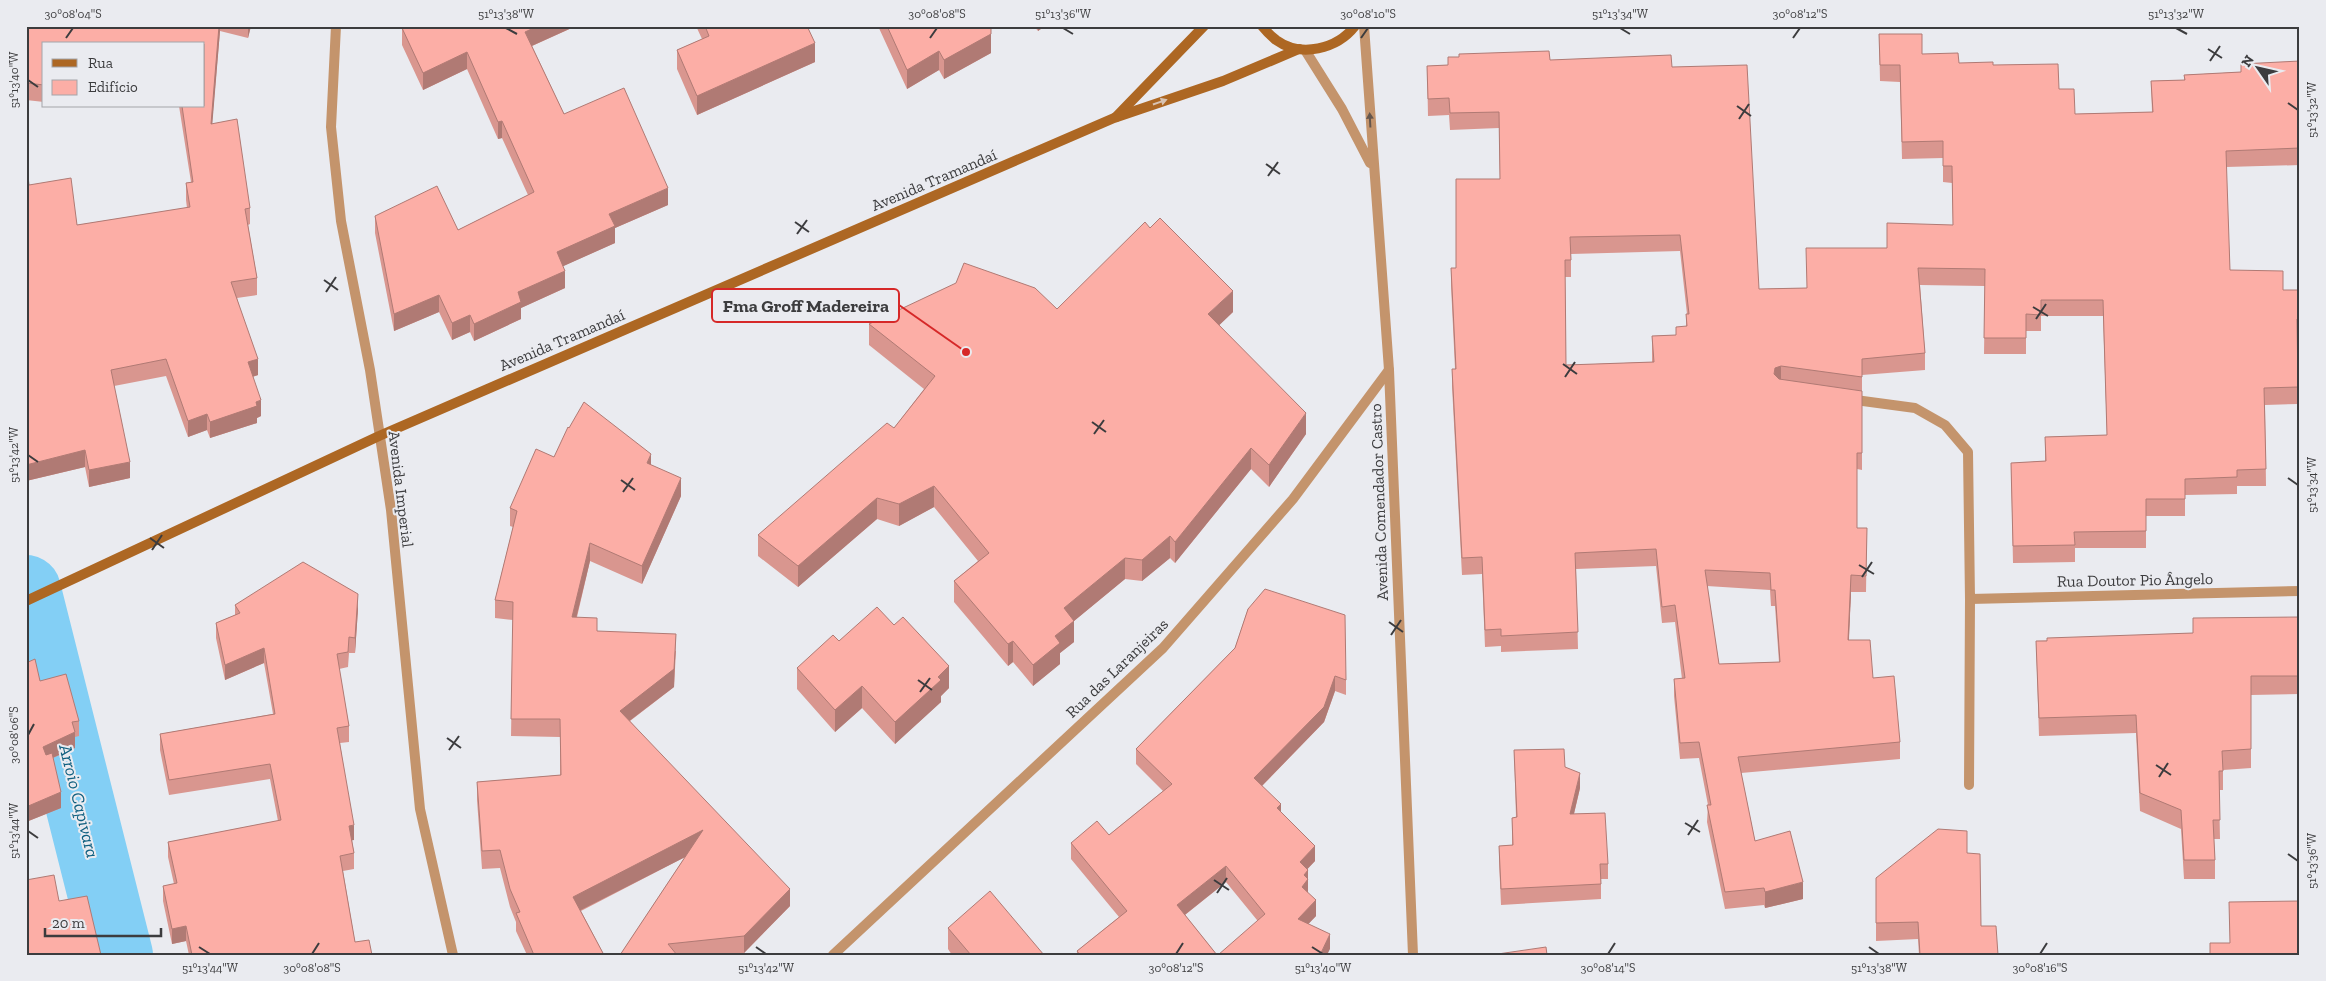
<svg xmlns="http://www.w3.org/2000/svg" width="2326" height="981" font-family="'Zilla Slab',serif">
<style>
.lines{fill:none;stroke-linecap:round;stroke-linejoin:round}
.river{stroke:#83cff5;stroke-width:70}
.street{stroke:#c4946c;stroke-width:10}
.secondary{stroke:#ad6723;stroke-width:10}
.wall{fill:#d9968f;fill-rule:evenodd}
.shaded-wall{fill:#b07a74}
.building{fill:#fcaea6;stroke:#b07a74;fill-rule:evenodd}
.oneway{fill:#d8c3b2}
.oneway2{fill:#65564c}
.ticks{fill:none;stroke:#3c3c3e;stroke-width:2}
.labels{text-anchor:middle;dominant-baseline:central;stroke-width:4;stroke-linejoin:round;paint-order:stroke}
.street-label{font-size:16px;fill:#3c3c3e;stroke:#eaebf0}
.water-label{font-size:18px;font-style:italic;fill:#106080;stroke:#eaebf0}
.leader{fill:none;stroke:#d62828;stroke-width:2}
.callout-dot{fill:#d62828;stroke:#eaebf0;stroke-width:2}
.callout{fill:#eaebf0;stroke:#d62828;stroke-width:2}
.callout-label{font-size:18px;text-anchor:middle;font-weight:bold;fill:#3c3c3e}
.neatline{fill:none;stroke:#3c3c3e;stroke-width:2}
.ticks-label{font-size:12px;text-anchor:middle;fill:#3c3c3e}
</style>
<rect width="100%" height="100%" fill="#eaebf0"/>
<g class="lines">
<path class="river" d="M26,590l92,365"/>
<g class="street">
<path d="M336,26l-5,101 10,94 29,149 21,140 29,299 33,146"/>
<path d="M1364,26l25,344 24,585"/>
<path d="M1305,50l37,59 28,54"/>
<path d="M1848,399l67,9 30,17 23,27 2,147 330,-8"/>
<path d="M1969,785l1,-186"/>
<path d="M833,955l330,-307 130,-149 96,-129"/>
</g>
<g class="secondary">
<path d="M1262,26c4,5 9,10 14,14 25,18 61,9 79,-14"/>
<path d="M1116,117l88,-91"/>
<path d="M26,601l353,-165 735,-318 109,-37 76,-32"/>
</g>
</g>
<g class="wall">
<path d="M26,26h225l-3,12 -28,-7 -8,92 38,85v16l-2,1 9,53v17l-20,3 21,77 -5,2 8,39 -4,2v5l-47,15 -3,-8 -19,7 -22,-61 -52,10 16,92 -41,9 -4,-20 -59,14v-321l3,25 48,40 110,-17 -1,-8v-17l5,-1 -12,-76h25v-62h-160v58l-18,-2z"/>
<path d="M405,26h171l-44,20 32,68 104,91 -53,23v15l-52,23 2,22 -44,20v11l-47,22 -4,-9 -18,8 -13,-28 -45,19 -19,-98v-17l83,14 70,-35 -26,-57 -4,1 -31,-70 -44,21 -21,-45v-17z"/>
<path d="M696,26h111l8,36 -118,53 -20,-46v-19l25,-11z"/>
<path d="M878,26h113v27l-47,26 -5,-9 -32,19z"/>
<path d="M1034,26h11l-7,5z"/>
<path d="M1879,34l43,20 37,9 34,2 66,24 16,25 77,-2 -1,-31 33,-1v-5l57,-3 59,-11v104l-74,2 4,103 53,20h17v46h-3l1,68 -33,1 1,81h-29v8l-52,1v21h-39v32h-71v14l-62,1 -2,-100 34,-2v-24l62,-2 -4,-119h-62v15h-15v23h-42l1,-68 -65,-1 5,68v17l-63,5v95l-5,-1v59h10l-1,64h-15l-2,48 24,38 27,64v17l-159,14 14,68 48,58 -38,9 -1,-3 -39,4 -18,-87 1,-17 -9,-47 -19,1 -6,-63v-17h8l-7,-57 -13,1 -6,-57 -80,3 2,80 -77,3v-6l-16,1 -3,-73 -20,1 -10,-189v-17h3l-4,-84v-17h5l44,-89 -1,-51 -49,2 -1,-15 -21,1 -1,-50 123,-6 122,7 87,222 48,-1 80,-40 66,-23 -1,-42 -9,-1v-24l-41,1 -2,-77 -20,-1zM1680,251l7,63h-1v12l-10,9 -24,1v26l-86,3 -1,-88h6v-23zM1707,586l63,4 1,16h4l4,56 -60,2z"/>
<path d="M1057,309l176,3 -14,13 87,109 -37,53 -18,-18 -76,94 -5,-5 -28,23 -17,-2 -51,42v21l-14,11v11l-27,22 -20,-24 -5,4 -54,-64v-21l24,-20 -44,-54 -35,19 -22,-7 -79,68 -40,-31v-21l136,-107 30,-39 -55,-44v-21z"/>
<path d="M554,457l97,8 30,31 -39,88 -52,-23 -13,56 20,14 79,20 -2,36 -44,34 160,185 -46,47 -14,2h-110l65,-98 -104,54 23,44h-77l-11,-24v-9l-6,-15 -10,-39 -18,1 -5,-69v-18l83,-7v-38l-49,-1 2,-116 -18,-2v-18l18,-73 -3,-1v-18z"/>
<path d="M235,605l123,4 -3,44h-6l-1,14 -9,2 10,57v16l-9,1 14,97h-2l2,13v16l-11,2 12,71 17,13h-183l-3,-14 -14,3 -9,-43v-15l11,-2 -6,-27v-15l110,-21 -8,-42 -101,16 -9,-45v-16l113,-20 -9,-51 -39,17 -9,-42v-15l19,-8z"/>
<path d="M1248,609l98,71v15l-11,-4 -11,31 -62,64 53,75 -8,8 1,1v23l8,23 -8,8 22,25 -73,-29 -31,-38 -41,33 32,40h-140v-4l42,-34 -48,-58v-16l38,-8 54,-44 -27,-27v-15l99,-101z"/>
<path d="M2300,617v77l-49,1v73l-28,2v20h-4l1,49h-6l1,21v19h-31l-3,-50 -41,-18 -4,-78 -97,3 -3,-95 157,-8z"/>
<path d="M839,641l110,47 -8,8v6l-46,42 -33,-36 -27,24 -38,-43v-21z"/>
<path d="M26,663l14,18 39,40v15l-4,1v11l-22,10 8,50 -35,14z"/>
<path d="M1514,750l51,17 15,21 -6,26 34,50v15h-7v20l-100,6 -2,-44v-15l13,-1v-27l4,-1z"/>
<path d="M1967,853l14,73 17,29h-79l-1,-16 -42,2v-63z"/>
<path d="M948,928l96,27h-92l-4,-6z"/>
</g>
<g class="shaded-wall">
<path d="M219,26h1v5l-9,109v-16z"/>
<path d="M248,26h3l-3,12z"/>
<path d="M538,26h38l-51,23v-17z"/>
<path d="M991,26v27l-47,26v-19z"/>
<path d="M1038,26h7l-7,5z"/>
<path d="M815,43v19l-118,53v-19z"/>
<path d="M939,51v19l-32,19v-19z"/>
<path d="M467,52v17l-44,21v-17z"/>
<path d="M502,121v17l-4,1v-17z"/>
<path d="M668,188v17l-53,23v15l-58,26v-17l52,-38z"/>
<path d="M565,271v17l-44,20v11l-47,22v-17l44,-32z"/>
<path d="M1233,291v21l-25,24v-22z"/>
<path d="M439,295v17l-45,19v-17z"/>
<path d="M470,315v17l-18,8v-17z"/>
<path d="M258,359v16l-10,3v-16z"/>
<path d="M1781,366v16l-7,-8 1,-6z"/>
<path d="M261,400v16l-4,2v5l-47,15v-16z"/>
<path d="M1306,413v21l-37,53v-22z"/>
<path d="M207,414v16l-19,7v-16z"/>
<path d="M1251,448v21l-76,94v-21z"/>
<path d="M85,450v17l-59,14v-16z"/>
<path d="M651,454v18l-4,-9z"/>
<path d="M130,462v16l-41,9v-17z"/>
<path d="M681,478v18l-39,88v-18z"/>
<path d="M934,486v21l-35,19v-22z"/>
<path d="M877,498v21l-79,68v-21z"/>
<path d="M1170,536v22l-28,23v-21z"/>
<path d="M590,543v18l-18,74v-18z"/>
<path d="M1125,558v21l-51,42v21l-14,11v11l-27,22v-21l22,-29 9,-28z"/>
<path d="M1851,575v17l-3,65v-17z"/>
<path d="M358,594v15l-3,44v-15z"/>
<path d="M676,634l-2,53 -54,41v-17z"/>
<path d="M1013,641v21l-5,4v-22z"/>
<path d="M264,648v15l-39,17v-15z"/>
<path d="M949,666v22l-8,8v6l-46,42v-22l43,-45z"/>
<path d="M1335,676v15l-11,31 -70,72v-16z"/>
<path d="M862,686v22l-27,24v-22z"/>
<path d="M75,732v16l-32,14v-15z"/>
<path d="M1580,773v15l-10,42v-16z"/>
<path d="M61,792v16l-35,14v-15z"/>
<path d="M1281,804v15l-4,-11z"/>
<path d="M354,825v15l-5,1v-15z"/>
<path d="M703,830v18l-130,66v-17z"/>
<path d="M1315,846v15l-15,16v-15z"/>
<path d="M1226,866v16l-49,39v-16z"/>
<path d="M1308,870v25l-6,-8 2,-12z"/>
<path d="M1803,882v17l-38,9v-16z"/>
<path d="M790,889v17l-46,47v-17z"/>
<path d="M1316,900v16l-18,19v-16z"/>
<path d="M186,926v15l-14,3v-15z"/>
<path d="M1330,934v15l-3,6h-7z"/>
</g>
<g class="building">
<path d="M26,26h193l-8,98 26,-5 13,89 -5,1 12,69 -26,4 27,77 -10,3 13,38 -5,2 1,4 -47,16 -3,-8 -19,7 -22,-62 -55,11 19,92 -41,8 -4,-20 -59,15v-305l3,25 42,-7 6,47 113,-18 -4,-24 7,-1 -11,-76h22v-62h-160v41l-18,-2z"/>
<path d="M405,26h133l-13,6 39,82 60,-26 44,100 -59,26 6,12 -58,26 8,19 -47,21 3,10 -47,22 -4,-9 -18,8 -13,-28 -45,19 -19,-98 62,-30 21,44 76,-38 -32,-71 -4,1 -31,-70 -44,21 -21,-45z"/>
<path d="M705,26h102l8,17 -118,53 -20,-46 32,-14z"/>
<path d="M887,26h104v8l-47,26 -5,-9 -32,19z"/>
<path d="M1879,34h43v20l36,-1 1,10 34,-1v3l65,-1 1,25h15l1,25 78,-2 -2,-31 34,-1 -1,-5 57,-3v-8l59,-3v87l-74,3 4,119 53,1v19h17v29h-3l1,68 -34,1 2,81 -29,1v7l-52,2v20h-39v32l-72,1 1,13 -62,1 -2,-83 35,-2 -1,-24 62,-2 -4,-135h-62v15l-15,-1v24h-42l1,-69 -67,-1 7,85 -63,6v18l-81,-11 -6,2 -1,6 5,5 83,12v62h-5v75h10l-1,48 -15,-1 -3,65h22l3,38 21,-2 6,66 -162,15 17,84 35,-10 13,51 -38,10 -1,-4 -39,4 -18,-87h4l-12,-63 -19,1 -6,-64 11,-1 -10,-73 -13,2 -6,-58 -81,4 3,79 -77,4v-7l-16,1 -3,-73 -20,1 -10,-189h4l-5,-101h5v-89h44l-1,-67 -49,1 -1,-15 -21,1 -1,-33 21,-1v-8h11v-3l90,-3 1,9 121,-5 1,12 75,-2 12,224 48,-1 -1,-40h81v-25l66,2 -1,-59h-9v-25l-41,1 -2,-77h-20zM1680,235l9,79h-3l1,12 -11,1v8l-24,1 2,26 -88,3 -1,-105h6l-1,-23zM1705,570l65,3 1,17h4l5,72 -61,2z"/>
<path d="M1160,218l73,73 -25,23 98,99 -37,52 -18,-17 -76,94 -5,-6 -28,24 -17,-2 -61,50 10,13 -19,15 5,7 -27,22 -20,-24 -5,3 -54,-63 35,-28 -55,-67 -35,18 -22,-6 -79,68 -40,-31 129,-112 7,5 41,-52 -66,-52 87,-41 8,-20 71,25 22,21 88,-87 5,6z"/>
<path d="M584,402l67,52 -4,9 34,15 -39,88 -52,-23 -18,74 25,1v13l79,3 -2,35 -54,42 170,178 -46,47 -76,8 9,11h-57l83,-125 -130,67 31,58h-70l-18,-42 4,-1 -10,-23 -10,-39 -18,1 -5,-69 84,-7 -1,-56h-49l2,-117 -18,-2 22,-89 -7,-3 26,-59 18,8 14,-30 1,1z"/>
<path d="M303,562l55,32 -3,44 -6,-1 -1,15 -11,2 12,72 -12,2 17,97 -5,1 5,27 -14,3 15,86 14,-2 3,15h-180l-6,-29 -14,3 -9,-43 14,-3 -9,-41 113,-22 -11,-56 -101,16 -9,-46 115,-20 -11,-66 -39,17 -9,-42 24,-10 -5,-8z"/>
<path d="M1265,589l80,26 1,65 -11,-4 -11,31 -70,71 27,26 -4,4 38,38 -15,16 8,8 -4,5 4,4 -6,8 14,13 -18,19 32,15 -10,21h-102l47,-41 -39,-48 -49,39 40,50h-137l-3,-4 50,-40 -56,-68 26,-22 12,14 63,-51 -36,-35 99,-101 13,-39z"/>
<path d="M877,607l17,18 9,-8 46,49 -11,11 3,3 -46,42 -33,-36 -27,24 -38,-42 36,-33 6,6z"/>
<path d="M2300,617v59h-49v73l-29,2 1,20h-4l1,49h-7l2,40h-31l-3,-50 -41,-17 -4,-78 -97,3 -3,-77h11v-3l146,-5v-15z"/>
<path d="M35,659l5,22 26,-7 13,47 -7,1 3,10 -32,15 3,8 6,-2 9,39 -35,15v-144z"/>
<path d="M1564,749l1,18 15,6 -10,41 35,-1 3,51h-8l1,20 -100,5 -2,-43 14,-1 -1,-27 5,-1 -3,-67z"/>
<path d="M1938,829l29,2v22l13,1 1,72h15l2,29h-78l-2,-33 -42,1v-45z"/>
<path d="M54,875l5,26 28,-5 14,59h-75v-75z"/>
<path d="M990,891l54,64h-73l-23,-27z"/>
<path d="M2300,901v54h-90v-12h20l-1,-41z"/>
<path d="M1546,947l1,8h-56z"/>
</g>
<defs><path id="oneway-solid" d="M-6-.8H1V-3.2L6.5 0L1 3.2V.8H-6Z" transform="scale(1.25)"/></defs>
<use class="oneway" href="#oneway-solid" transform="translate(1160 102) rotate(-19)"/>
<use class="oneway2" href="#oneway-solid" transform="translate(1370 120) rotate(-93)"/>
<path class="ticks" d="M506,28l11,6M1063,28l10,6M1620,28l10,6M2176,28l11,6M66,38l7,-10M930,38l7,-10M1361,38l7,-10M1793,38l7,-10M2208,49l14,9M2210,61l10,-15M28,80l10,7M2288,103l10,7M1737,106l14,10M1739,119l10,-15M1266,164l14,10M1268,176l10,-14M795,222l14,10M797,234l10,-14M324,280l14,10M326,292l10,-15M2033,307l15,9M2036,319l10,-15M1563,364l14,10M1565,377l10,-15M1092,422l14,10M1094,434l10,-14M28,455l10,7M2288,478l10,7M621,480l14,10M623,492l10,-14M150,538l14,10M152,550l10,-15M1859,565l15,9M1862,577l10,-15M1389,622l14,10M1391,635l10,-15M918,680l14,10M920,692l10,-14M28,735l6,-11M447,738l14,10M449,750l10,-14M2156,765l15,10M2159,777l9,-14M1685,823l15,9M28,831l10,7M1688,835l10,-15M2288,854l10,7M1214,880l15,10M1217,893l10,-15M199,947l11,7M756,947l10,7M1312,947l11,7M1869,947l10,7M312,954l7,-11M1176,954l7,-11M1608,954l7,-11M2040,954l7,-11"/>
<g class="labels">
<g class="street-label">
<text transform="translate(934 180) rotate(-23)">Avenida Tramandaí</text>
<text transform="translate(562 340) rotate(-23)">Avenida Tramandaí</text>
<text transform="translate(401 489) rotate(83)">Avenida Imperial</text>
<text transform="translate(1379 502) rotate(-92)">Avenida Comendador Castro</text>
<text transform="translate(2135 580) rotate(-1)">Rua Doutor Pio Ângelo</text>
<text transform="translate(1117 668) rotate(-44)">Rua das Laranjeiras</text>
</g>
<g class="water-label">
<text transform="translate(79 801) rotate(76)">Arroio Capivara</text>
</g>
</g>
<path class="leader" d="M966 352L899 305"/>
<circle class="callout-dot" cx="966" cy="352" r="5"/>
<rect class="callout" x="712" y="289" width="187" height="33" rx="5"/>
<g class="callout-label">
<text x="806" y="312">Fma Groff Madereira</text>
</g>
<rect width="2326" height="981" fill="none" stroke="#eaebf0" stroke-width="55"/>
<rect x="42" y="42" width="162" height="65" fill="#eaebf0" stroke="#a4a5a9"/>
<rect x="52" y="59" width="25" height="8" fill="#ad6723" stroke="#a4a5a9"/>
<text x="88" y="68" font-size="15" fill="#3c3c3e">Rua</text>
<rect x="52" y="80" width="25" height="15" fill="#fcaea6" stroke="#a4a5a9"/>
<text x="88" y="92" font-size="15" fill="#3c3c3e">Edifício</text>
<g transform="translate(2258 68) rotate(304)" stroke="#eaebf0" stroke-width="4" paint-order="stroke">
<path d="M0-4L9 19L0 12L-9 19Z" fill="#3c3c3e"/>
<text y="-8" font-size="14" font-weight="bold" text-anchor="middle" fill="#3c3c3e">N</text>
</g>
<path d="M45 928v8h116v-8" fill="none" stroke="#3c3c3e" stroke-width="2.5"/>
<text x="52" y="928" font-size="15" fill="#3c3c3e" stroke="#eaebf0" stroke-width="4" paint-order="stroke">20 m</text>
<rect x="28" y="28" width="2270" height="926" class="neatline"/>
<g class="ticks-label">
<text x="73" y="18">30°08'04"S</text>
<text x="506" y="18">51°13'38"W</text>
<text x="937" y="18">30°08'08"S</text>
<text x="1063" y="18">51°13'36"W</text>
<text x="1368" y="18">30°08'10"S</text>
<text x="1620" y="18">51°13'34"W</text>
<text x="1800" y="18">30°08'12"S</text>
<text x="2176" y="18">51°13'32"W</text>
<text transform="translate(14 80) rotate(-90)" y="4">51°13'40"W</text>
<text transform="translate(2312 110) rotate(-90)" y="4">51°13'32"W</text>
<text transform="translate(14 455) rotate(-90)" y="4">51°13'42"W</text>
<text transform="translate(2312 485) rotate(-90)" y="4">51°13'34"W</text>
<text transform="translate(14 735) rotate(-90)" y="4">30°08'06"S</text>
<text transform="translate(14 831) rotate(-90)" y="4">51°13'44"W</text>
<text transform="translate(2312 861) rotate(-90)" y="4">51°13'36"W</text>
<text x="210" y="972">51°13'44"W</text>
<text x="312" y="972">30°08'08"S</text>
<text x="766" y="972">51°13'42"W</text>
<text x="1176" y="972">30°08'12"S</text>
<text x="1323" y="972">51°13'40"W</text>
<text x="1608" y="972">30°08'14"S</text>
<text x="1879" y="972">51°13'38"W</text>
<text x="2040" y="972">30°08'16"S</text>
</g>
</svg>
